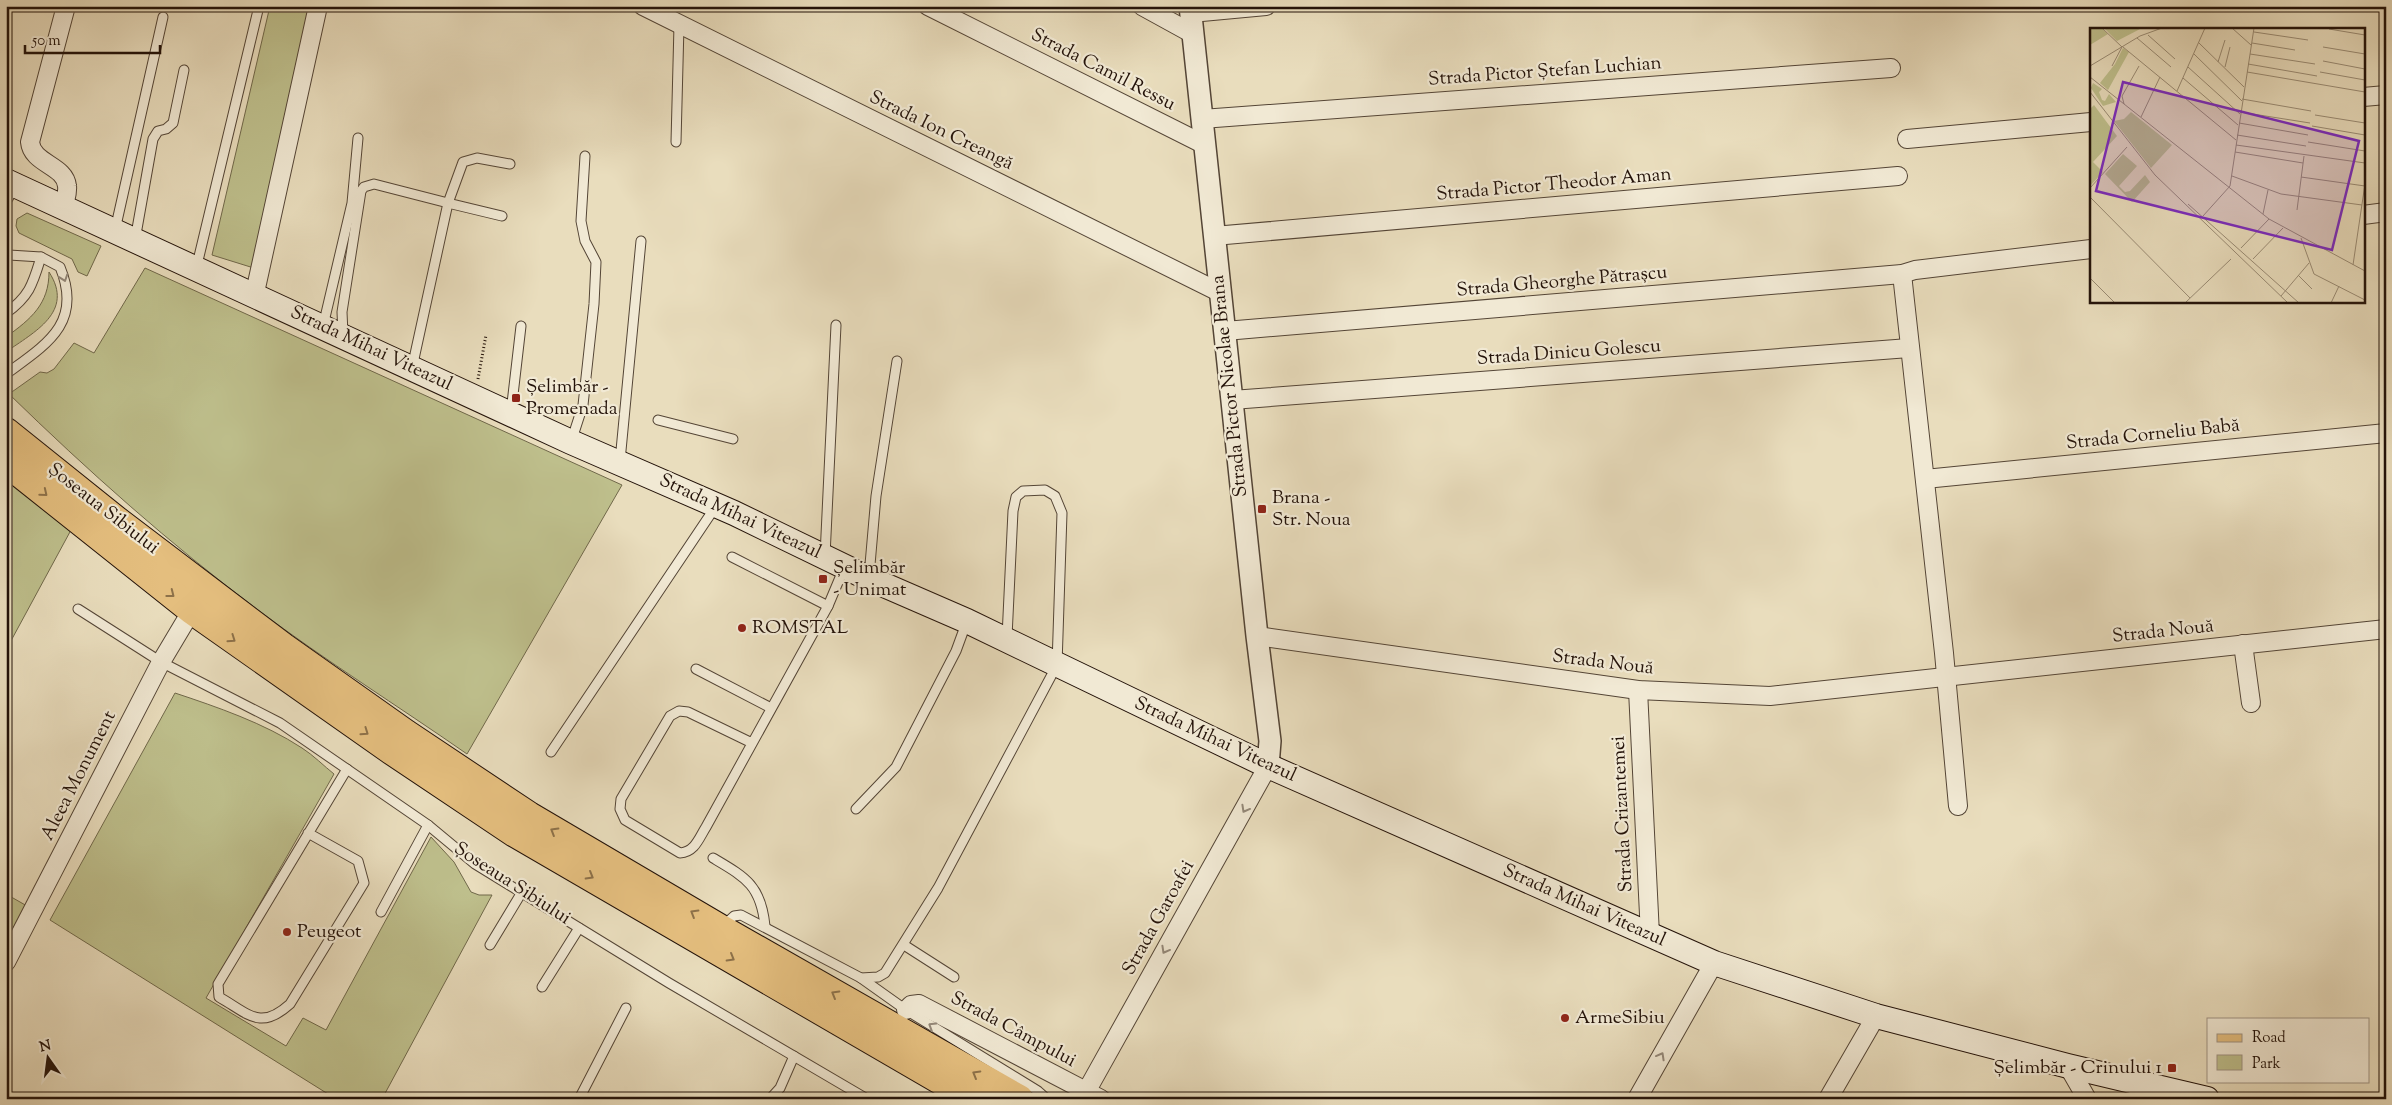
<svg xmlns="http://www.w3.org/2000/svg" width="2392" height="1105" font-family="'Sorts Mill Goudy',serif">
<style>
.green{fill:#bebf8c;stroke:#70684a}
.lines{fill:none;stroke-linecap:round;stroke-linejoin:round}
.service-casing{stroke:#544536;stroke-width:11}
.minor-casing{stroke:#544536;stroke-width:20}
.tertiary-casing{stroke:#544536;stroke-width:24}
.secondary-casing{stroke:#231209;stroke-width:26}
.primary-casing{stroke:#231209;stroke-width:30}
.path{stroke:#231209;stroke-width:3;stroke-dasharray:1 2.5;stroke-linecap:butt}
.service{stroke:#f1e9d4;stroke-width:9}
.minor{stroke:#f1e9d4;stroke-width:18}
.tertiary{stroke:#f1e9d4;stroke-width:21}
.secondary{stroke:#f1e9d4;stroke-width:24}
.primary{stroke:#e4be7e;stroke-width:28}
.oneway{stroke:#948879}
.oneway2{stroke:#8d7149}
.poi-dot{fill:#8f2418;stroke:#f1e9d4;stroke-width:2}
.labels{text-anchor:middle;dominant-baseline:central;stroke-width:4.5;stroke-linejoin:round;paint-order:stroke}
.street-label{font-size:19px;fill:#231209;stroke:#f1e9d4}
.poi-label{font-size:19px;fill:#231209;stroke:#f1e9d4;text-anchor:start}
.inset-road{fill:none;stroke:#9a8c75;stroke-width:1}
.view{fill:#7b2cbf;fill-opacity:0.15;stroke:#7b2cbf;stroke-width:2.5}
.inset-edge{fill:none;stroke:#231209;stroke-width:2.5}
</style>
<rect width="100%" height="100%" fill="#e9ddbd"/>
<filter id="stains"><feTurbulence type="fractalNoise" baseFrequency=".004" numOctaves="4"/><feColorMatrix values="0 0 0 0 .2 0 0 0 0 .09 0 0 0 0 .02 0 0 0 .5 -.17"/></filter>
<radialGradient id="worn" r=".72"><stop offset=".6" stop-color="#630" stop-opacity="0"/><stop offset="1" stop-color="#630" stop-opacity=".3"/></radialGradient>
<g class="green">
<path d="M270,6h43l-56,263 -45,-14z"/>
<path d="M27,213l74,33 -14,30 -9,-4 -6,-13 -53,-26 -3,-7 1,-7z"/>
<path d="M145,268l477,217 -155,269c-69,-48 -141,-93 -209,-144 -88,-66 -170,-139 -249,-216l31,-22 7,1 7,-4 20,-26 20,10z"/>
<path d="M49,272c26,40 -15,60 -43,80v-15c25,-18 43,-33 43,-65z"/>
<path d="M6,476l65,54 -65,120z"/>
<path d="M175,693c42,14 89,30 127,55 11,7 22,18 32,26l-128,224 80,48 17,-28 23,12 105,-193 23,25 17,30 8,3h13l-110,204h-46l-286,-179z"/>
<path d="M6,894l21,12 -21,36z"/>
</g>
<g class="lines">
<defs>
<g id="service">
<path d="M676,142l3,-117"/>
<path d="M6,202l10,-17"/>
<path d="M502,216l-54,-13 15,-41 14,-4 33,6"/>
<path d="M115,230l48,-213"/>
<path d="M135,240l18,-101 5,-8 8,-2 7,-6 11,-53"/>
<path d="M196,269l63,-263"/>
<path d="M6,313c24,-17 27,-30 35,-56"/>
<path d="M323,326l29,-123 6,-65"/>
<path d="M343,334l-1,-22 19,-121 3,-4 10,-3 74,19 -36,165"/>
<path d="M6,374c41,-30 77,-51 54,-107l-19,-10 -32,-2"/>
<path d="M511,412l10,-86"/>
<path d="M658,420l75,19"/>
<path d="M571,442l12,-37 11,-101 2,-42 -11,-21 -4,-20 4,-65"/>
<path d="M620,461l21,-220"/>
<path d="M825,556l11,-231"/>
<path d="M732,557l96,49"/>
<path d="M869,576l7,-80 21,-135"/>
<path d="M78,609l83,53 119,61 148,102 47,39 194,119 198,116"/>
<path d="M696,669l75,39"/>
<path d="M752,743l-64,-31 -9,-1 -9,5 -49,83 -1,10 5,11 55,33c15,-1 19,-15 26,-26l122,-221 16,-38"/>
<path d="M551,752l165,-246"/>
<path d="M856,809l40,-42 60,-116 11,-30"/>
<path d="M308,833l50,28 6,22 -74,121c-30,27 -41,10 -71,-7l-1,-13 129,-215"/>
<path d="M713,858c32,19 48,27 52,68"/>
<path d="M381,912l47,-87"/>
<path d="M722,927l12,-11 7,-1 120,63 17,-1 7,-4 53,-85 119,-223 5,-152 -7,-17 -10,-6 -22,1 -7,6 -3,14 -6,126"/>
<path d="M490,945l32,-53"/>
<path d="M904,945l50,32"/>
<path d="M861,978l45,32 132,81 9,8"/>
<path d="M542,987l37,-59"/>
<path d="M579,1099l47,-91"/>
<path d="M770,1099l10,-11 14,-32"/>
</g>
<g id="minor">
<path d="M643,6l578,287"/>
<path d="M928,6l277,139"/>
<path d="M1142,6l51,28"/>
<path d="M1191,13l75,-7"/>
<path d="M2363,97l23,-2"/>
<path d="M1202,119l689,-51"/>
<path d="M1907,139l184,-17"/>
<path d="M64,206c1,-6 4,-13 3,-20 -2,-21 -35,-22 -37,-44l36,-136"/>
<path d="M2363,215l23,-3"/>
<path d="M1214,236l684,-60"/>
<path d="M1902,274l42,379 14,153"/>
<path d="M254,297l64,-291"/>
<path d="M1225,331l677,-57 13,-4 176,-21"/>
<path d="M1232,400l677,-52"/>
<path d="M1925,479l461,-46"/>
<path d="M1257,636l381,54 132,6 616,-67"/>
<path d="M2243,644l8,59"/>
<path d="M1638,690l12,245"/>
<path d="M6,962l155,-300 31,-52"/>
<path d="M906,1010l5,-5 8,-1 182,95"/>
<path d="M2068,1066l19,33"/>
<path d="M1086,1092l182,-326"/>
<path d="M1637,1099l77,-136"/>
<path d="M1828,1099l48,-83"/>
</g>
<path id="tertiary" d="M1190,6l67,630 13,105 -2,25"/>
<path id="secondary" d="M6,181l565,261 163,71 134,65 99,43 301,145 446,197 162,53 192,50 139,33"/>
<g id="primary">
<path d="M6,432l111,89 166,126 123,87 123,82 192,113 298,170"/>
<path d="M6,462l186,148 199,140 124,83 458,266"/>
</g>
</defs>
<use href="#service" class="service-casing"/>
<use href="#minor" class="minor-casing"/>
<use href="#tertiary" class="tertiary-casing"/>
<use href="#secondary" class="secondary-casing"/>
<use href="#primary" class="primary-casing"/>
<path class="path" d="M478,379l8,-44"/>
<use href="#service" class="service"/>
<use href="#minor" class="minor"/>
<use href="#tertiary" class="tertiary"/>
<use href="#secondary" class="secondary"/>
<use href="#primary" class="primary"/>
</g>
<defs><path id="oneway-chevron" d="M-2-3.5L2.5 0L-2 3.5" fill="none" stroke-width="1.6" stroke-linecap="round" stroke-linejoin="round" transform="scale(1.25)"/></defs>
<g class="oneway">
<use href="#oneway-chevron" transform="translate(64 278) rotate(71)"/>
<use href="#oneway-chevron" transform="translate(1245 809) rotate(119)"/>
<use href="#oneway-chevron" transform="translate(1165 950) rotate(119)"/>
<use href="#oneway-chevron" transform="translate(932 1026) rotate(-148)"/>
<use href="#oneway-chevron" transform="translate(1661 1056) rotate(-61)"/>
</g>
<g class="oneway2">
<use href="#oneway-chevron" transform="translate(44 493) rotate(39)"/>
<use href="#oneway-chevron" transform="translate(171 594) rotate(38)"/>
<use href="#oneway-chevron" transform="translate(232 639) rotate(35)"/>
<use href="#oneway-chevron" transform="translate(365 732) rotate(35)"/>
<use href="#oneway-chevron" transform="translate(554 831) rotate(-149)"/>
<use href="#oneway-chevron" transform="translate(590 876) rotate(30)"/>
<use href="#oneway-chevron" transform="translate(694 913) rotate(-149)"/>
<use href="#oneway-chevron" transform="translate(731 958) rotate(30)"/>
<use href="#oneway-chevron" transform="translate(835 994) rotate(-150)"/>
<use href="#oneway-chevron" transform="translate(976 1074) rotate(-150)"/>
</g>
<g class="poi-dot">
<rect x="511" y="393" width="10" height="10" rx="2.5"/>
<rect x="1257" y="504" width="10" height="10" rx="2.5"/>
<rect x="818" y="574" width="10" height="10" rx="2.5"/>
<circle cx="742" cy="628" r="5"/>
<circle cx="287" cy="932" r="5"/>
<circle cx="1565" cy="1018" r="5"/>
<rect x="2167" y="1063" width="10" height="10" rx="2.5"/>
</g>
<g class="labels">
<g class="street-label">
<text transform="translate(1103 70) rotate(27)">Strada Camil Ressu</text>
<text transform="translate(1545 72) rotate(-4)">Strada Pictor Ștefan Luchian</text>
<text transform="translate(941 131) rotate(26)">Strada Ion Creangă</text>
<text transform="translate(1554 185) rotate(-5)">Strada Pictor Theodor Aman</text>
<text transform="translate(1562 282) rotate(-5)">Strada Gheorghe Pătrașcu</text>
<text transform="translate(371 349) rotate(25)">Strada Mihai Viteazul</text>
<text transform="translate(1569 353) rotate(-4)">Strada Dinicu Golescu</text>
<text transform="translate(1230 386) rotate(-96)">Strada Pictor Nicolae Brana</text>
<text transform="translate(2153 435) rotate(-6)">Strada Corneliu Babă</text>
<text transform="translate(103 509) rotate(38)">Șoseaua Sibiului</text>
<text transform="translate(740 517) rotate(25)">Strada Mihai Viteazul</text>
<text transform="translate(2163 632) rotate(-6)">Strada Nouă</text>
<text transform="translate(1603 663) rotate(7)">Strada Nouă</text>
<text transform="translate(1215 740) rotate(25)">Strada Mihai Viteazul</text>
<text transform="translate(79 776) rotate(-63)">Aleea Monument</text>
<text transform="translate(1623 814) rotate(-93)">Strada Crizantemei</text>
<text transform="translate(512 884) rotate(33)">Șoseaua Sibiului</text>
<text transform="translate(1584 906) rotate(24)">Strada Mihai Viteazul</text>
<text transform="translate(1159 918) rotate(-61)">Strada Garoafei</text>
<text transform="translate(1013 1030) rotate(28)">Strada Câmpului</text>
</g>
<g class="poi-label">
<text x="526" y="387">Șelimbăr -<tspan x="526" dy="22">Promenada</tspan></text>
<text x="1272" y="498">Brana -<tspan x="1272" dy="22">Str. Noua</tspan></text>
<text x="833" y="568">Șelimbăr<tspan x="833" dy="22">- Unimat</tspan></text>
<text x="752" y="628">ROMSTAL</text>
<text x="297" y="932">Peugeot</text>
<text x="1575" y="1018">ArmeSibiu</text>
<text x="2162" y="1068" text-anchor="end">Șelimbăr - Crinului 1</text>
</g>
</g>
<g transform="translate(2090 28)">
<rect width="275" height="275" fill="#e9ddbd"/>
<path d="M0,0h12l6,6 -18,11zM14,0h38l-25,13zM33,20l6,4 -21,38 -8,-7 15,-19zM3,55l9,6 -3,3 3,8 3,1 4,-7 7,8 -13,4 -12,-18zM4,77l23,31 -24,26 10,10 -13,14v-77zM41,84l41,33 -21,23 -37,-47 10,-2zM33,126l14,12 -18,20 6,6 5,-1 15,-16 5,7 -18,20 -27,-28z" fill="#bebf8c"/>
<path class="inset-road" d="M12,0l20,19 -10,19M142,0l19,17M239,1l36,6M164,4l54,8M58,7l27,24M47,10l34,29M109,15l45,44M162,15l43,7M33,19l113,93M233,19l42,7M104,26l48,47M160,26l65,10M233,33l42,8M128,34l7,-22M158,36l69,12M0,38l50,-30 22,-8M98,39l52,47M135,39l5,-20M157,44l118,20M230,44l45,8M0,49l179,142 96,52M93,50l55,47M87,63l28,-63M0,64l65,83 133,128M152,71l69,12M34,76l-2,-8 17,-30M150,84l70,11M225,87l50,8M51,89l19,-40M149,95l69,12M222,98l53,9M147,107l69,11M218,114l57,9M146,117l129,18M145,124l68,11M142,148l49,18 81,11M211,149l64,9M0,160l37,-41M0,169l100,101M98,176l111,99M207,182l7,-54M173,186l5,-24M113,188l27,-30 24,-158M211,210l13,36 51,26M151,220l28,-29M163,231l30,-31M263,237l12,-81M208,247l14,14M0,250l25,25M191,268l28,-33M95,275l46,-44M241,275l8,-17"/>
<path class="view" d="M33,54l236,59 -27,109 -236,-59z"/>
<rect width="275" height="275" class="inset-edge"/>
</g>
<rect width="2392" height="1105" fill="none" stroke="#e9ddbd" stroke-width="25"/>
<rect x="8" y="8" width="2377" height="1090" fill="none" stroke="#231209" stroke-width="2.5"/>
<rect x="12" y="12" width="2367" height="1080" fill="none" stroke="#231209"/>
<rect x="2207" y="1018" width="162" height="65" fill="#f1e9d4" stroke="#9f9383"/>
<rect x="2217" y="1034" width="25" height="8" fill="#e4be7e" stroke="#9f9383"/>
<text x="2252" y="1042" font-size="15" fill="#231209">Road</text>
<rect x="2217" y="1055" width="25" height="15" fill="#bebf8c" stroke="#9f9383"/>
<text x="2252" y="1068" font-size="15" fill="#231209">Park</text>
<g transform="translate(48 1058) rotate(346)" stroke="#f1e9d4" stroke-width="4" paint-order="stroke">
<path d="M0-4L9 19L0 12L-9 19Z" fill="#231209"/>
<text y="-8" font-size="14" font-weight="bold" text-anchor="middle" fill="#231209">N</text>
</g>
<path d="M25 45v8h135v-8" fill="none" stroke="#231209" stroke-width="2.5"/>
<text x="32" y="45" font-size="15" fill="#231209" stroke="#f1e9d4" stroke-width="4" paint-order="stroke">50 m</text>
<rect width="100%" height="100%" filter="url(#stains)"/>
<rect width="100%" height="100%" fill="url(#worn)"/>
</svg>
